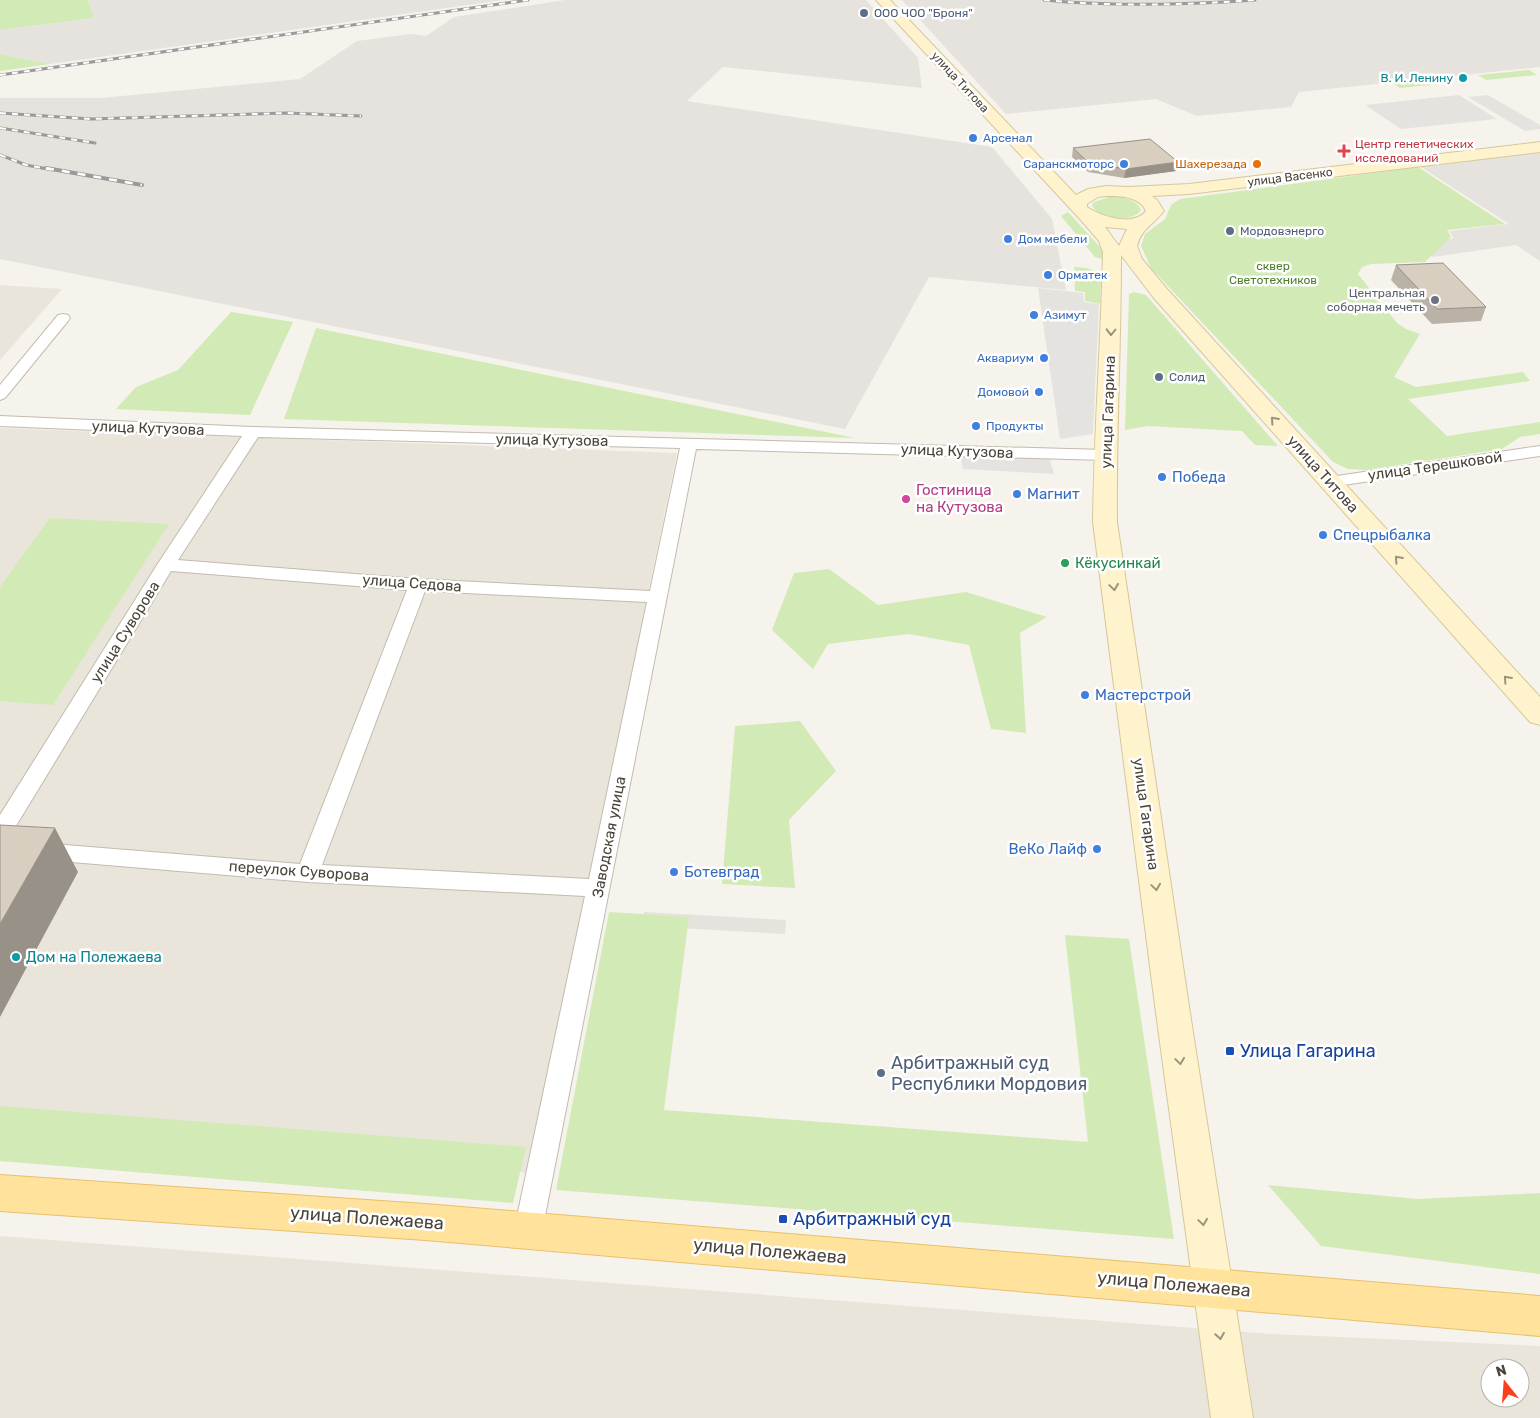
<svg xmlns="http://www.w3.org/2000/svg" width="1540" height="1418" font-family="Rubik,sans-serif">
<style>
.residential{fill:#eae5da;fill-rule:evenodd}
.industrial{fill:#e6e2dd}
.green{fill:#d2eab5}
.parking{fill:#e5e3e0}
.lines{fill:none;stroke-linecap:round;stroke-linejoin:round}
.minor-casing{stroke:#c2bbae;stroke-width:2}
.secondary-casing{stroke:#d6c79b;stroke-width:2}
.primary-casing{stroke:#e6c16a;stroke-width:2}
.minor{fill:#fff;fill-rule:evenodd}
.secondary{fill:#fff3cd;fill-rule:evenodd}
.primary{fill:#ffe39c;fill-rule:evenodd}
.rail-far1-casing{stroke:#9a9a9a;stroke-width:3}
.rail-casing{stroke:#9a9a9a;stroke-width:4}
.rail-far1{stroke:#fff;stroke-width:2;stroke-dasharray:6;stroke-linecap:butt}
.rail{stroke:#fff;stroke-width:2.5;stroke-dasharray:8;stroke-linecap:butt}
.wall{fill:#bab2a6}
.shaded-wall{fill:#979187}
.building{fill:#d8cfc1;stroke:#979187}
.oneway{stroke:#9c937c}
.service-dot{fill:#5c6f8a;stroke:#fff;stroke-width:2}
.culture-dot{fill:#0f9aa8;stroke:#fff;stroke-width:2}
.shop-dot{fill:#3f7fe0;stroke:#fff;stroke-width:2}
.health-dot{fill:#e0444e;stroke:#fff;stroke-width:2}
.food-dot{fill:#e8710a;stroke:#fff;stroke-width:2}
.worship-dot{fill:#6b7280;stroke:#fff;stroke-width:2}
.hotel-dot{fill:#d1479c;stroke:#fff;stroke-width:2}
.leisure-dot{fill:#2e9e5b;stroke:#fff;stroke-width:2}
.transit-dot{fill:#1a4fb4;stroke:#fff;stroke-width:2}
.labels{text-anchor:middle;dominant-baseline:central;stroke-width:5;stroke-linejoin:round;paint-order:stroke}
.far-service-label{font-size:12px;fill:#4e5e75;stroke:#fff;text-anchor:start}
.far-culture-label{font-size:12px;fill:#0d838f;stroke:#fff;text-anchor:end}
.far-street-label{font-size:12px;fill:#4b4439;stroke:#fff}
.far-shop-label{font-size:12px;fill:#366cbe;stroke:#fff;text-anchor:start}
.far-health-label{font-size:12px;fill:#be3a42;stroke:#fff;text-anchor:start}
.far-food-label{font-size:12px;fill:#c56008;stroke:#fff;text-anchor:end}
.far-park-label{font-size:12px;fill:#4a7f2a;stroke:#fff}
.far-worship-label{font-size:12px;fill:#5b616d;stroke:#fff;text-anchor:end}
.street-label{font-size:15px;fill:#4b4439;stroke:#fff}
.shop-label{font-size:15px;fill:#366cbe;stroke:#fff;text-anchor:start}
.hotel-label{font-size:15px;fill:#b23c85;stroke:#fff;text-anchor:start}
.leisure-label{font-size:15px;fill:#27864d;stroke:#fff;text-anchor:start}
.culture-label{font-size:15px;fill:#0d838f;stroke:#fff;text-anchor:start}
.near-transit-label{font-size:18px;fill:#164399;stroke:#fff;text-anchor:start}
.near-service-label{font-size:18px;fill:#4e5e75;stroke:#fff;text-anchor:start}
.near-street-label{font-size:18px;fill:#4b4439;stroke:#fff}
</style>
<rect width="100%" height="100%" fill="#f6f3ec"/>
<g class="residential">
<path d="M0,285l62,4 -62,71z"/>
<path d="M0,428l677,25 -149,720 -528,-44z"/>
<path d="M0,1236l1273,98 267,12v72h-1540zM1490,1368h30v30h-30z"/>
</g>
<g class="industrial">
<path d="M88,0h415l-453,64 -50,-10v-24l94,-12z"/>
<path d="M565,0h301l52,58 4,30 -199,-21 -36,34 305,46 60,72 14,71 -137,-13 -84,152 -845,-170v-161h101l199,-19 57,-38 53,-7 16,2 28,-19z"/>
<path d="M902,0h638v67l-241,25 -8,15 -94,9 -41,-17 -150,15z"/>
<path d="M1540,153v108l-24,-16 -83,12 -14,-11 35,-8 -5,-7 60,-7 -88,-57z"/>
<path d="M644,912l142,8 -1,14 -143,-8z"/>
</g>
<g class="green">
<path d="M0,0h88l6,18 -94,12z"/>
<path d="M0,54l50,10 -50,7z"/>
<path d="M1529,70l8,5 -51,5 -8,-5z"/>
<path d="M1444,78l8,5 -52,5 -8,-5z"/>
<path d="M1418,167l87,57 -58,6 4,7 -26,25 -54,2 -9,3 -4,7 39,49 9,6 14,5 -26,43 22,10 107,-15 7,9 -122,18 39,37 93,-14v12l-20,3 -18,12 -135,21 -19,-1 -15,-7 -182,-194 -10,-22 4,-12 20,-15 6,-14 9,-6z"/>
<path d="M1110,197c11,0 26,1 31,13 -8,13 -43,11 -49,-5l2,-3z"/>
<path d="M1068,212l32,35 3,4v8l-8,-2 -34,-41z"/>
<path d="M1074,267l13,1 14,5 -1,31 -15,-3v-9l-10,-1z"/>
<path d="M1134,292l12,3 132,151 -23,-1 -13,-14 -94,-5 -23,4 4,-136z"/>
<path d="M231,312l62,10 -43,93 -134,-6 20,-22 42,-17z"/>
<path d="M316,328l539,110 -571,-19z"/>
<path d="M50,518l119,6 -116,181 -53,-4v-114z"/>
<path d="M829,569l49,36 88,-13 81,25 -27,16 6,100 -35,-4 -22,-84 -60,-11 -81,10 -15,25 -41,-39 22,-57z"/>
<path d="M800,721l36,50 -47,49 6,68 -73,-4 13,-158z"/>
<path d="M609,912l80,5 -25,193 424,32 -23,-207 64,4 45,300 -618,-49z"/>
<path d="M0,1106l525,41h1l-13,56 -513,-42z"/>
<path d="M1268,1185l150,14 122,-6v81l-219,-28z"/>
</g>
<g class="parking">
<path d="M1459,95l38,24 -96,10 -36,-24z"/>
<path d="M1488,95l52,30v4l-15,2 -57,-34z"/>
<path d="M1038,288l45,5 1,9 15,2 -6,130 -33,5z"/>
<path d="M959,451l89,3 6,20 -91,-5z"/>
</g>
<g class="lines">
<defs>
<g id="minor">
<path d="M63,314l5,1 2,3 -2,3 -63,77 -5,2v-15l58,-70z"/>
<path d="M0,416l253,11 852,23 6,2 2,3 -2,3 -6,2 -409,-11 -154,782 -4,9 -10,4 -10,-4 -4,-9 71,-335 -277,-14 -308,-26v-41l157,-250 85,-129 -242,-10zM258,437l422,11 -30,143 -232,-12 -240,-19zM171,571l236,19 -107,274 -296,-24 4,-1zM425,591l222,11 -58,277 -267,-14z"/>
<path d="M1540,446v10l-210,31 -6,-1 -2,-4 2,-4 6,-1z"/>
</g>
<path id="secondary" d="M876,0h14l186,195 12,-6 18,-3 22,1 61,-3 351,-42v10l-351,42 -37,2 5,4 7,11c-10,13 -23,18 -27,35l5,13 25,30 373,408v28l-10,-3 -377,-425 -32,-42c0,89 -5,178 -4,267l73,491 63,405h-42l-55,-405 -63,-491c1,-90 8,-180 10,-270l-4,-11 -20,-23zM1106,196c14,0 33,0 40,15 -13,16 -44,6 -59,-4v-3l11,-7zM1105,227l22,2 -8,17z"/>
<path id="primary" d="M0,1175l425,29 1115,92v40l-1115,-96 -425,-29z"/>
</defs>
<use href="#minor" class="minor-casing"/>
<use href="#secondary" class="secondary-casing"/>
<use href="#primary" class="primary-casing"/>
<use href="#minor" class="minor"/>
<use href="#secondary" class="secondary"/>
<use href="#primary" class="primary"/>
<defs>
<g id="rail-far1">
<path d="M1044,0c71,7 140,5 211,0"/>
<path d="M0,75l528,-75"/>
<path d="M0,113l91,6 196,-6 74,3"/>
<path d="M0,128l95,15"/>
<path d="M0,155l26,10 27,5"/>
</g>
<path id="rail" d="M46,168l96,17"/>
</defs>
<use href="#rail-far1" class="rail-far1-casing"/>
<use href="#rail" class="rail-casing"/>
<use href="#rail-far1" class="rail-far1"/>
<use href="#rail" class="rail"/>
</g>
<g class="wall">
<path d="M1073,148l105,14 -2,9 -52,7 -36,-6 -16,-15z"/>
<path d="M1396,265l90,42 -5,14 -49,3 -41,-44z"/>
</g>
<g class="shaded-wall">
<path d="M1178,162l-2,9 -52,7 2,-9z"/>
<path d="M55,828l23,44 -78,145v-93z"/>
</g>
<g class="building">
<path d="M1150,139l28,23 -52,7 -37,-6 -16,-15z"/>
<path d="M1443,263l43,44 -49,2 -41,-44z"/>
<path d="M0,825l55,3 -55,96z"/>
</g>
<defs><path id="oneway-chevron" d="M-2-3.5L2.5 0L-2 3.5" fill="none" stroke-width="1.6" stroke-linecap="round" stroke-linejoin="round" transform="scale(1.25)"/></defs>
<g class="oneway">
<use href="#oneway-chevron" transform="translate(1111 332) rotate(91)"/>
<use href="#oneway-chevron" transform="translate(1274 420) rotate(-132)"/>
<use href="#oneway-chevron" transform="translate(1398 559) rotate(-132)"/>
<use href="#oneway-chevron" transform="translate(1114 587) rotate(82)"/>
<use href="#oneway-chevron" transform="translate(1507 679) rotate(-132)"/>
<use href="#oneway-chevron" transform="translate(1156 887) rotate(82)"/>
<use href="#oneway-chevron" transform="translate(1180 1061) rotate(82)"/>
<use href="#oneway-chevron" transform="translate(1203 1222) rotate(82)"/>
<use href="#oneway-chevron" transform="translate(1220 1336) rotate(81)"/>
</g>
<g class="service-dot">
<circle cx="864" cy="13" r="5"/>
<circle cx="1230" cy="231" r="5"/>
<circle cx="1159" cy="377" r="5"/>
<circle cx="881" cy="1073" r="5"/>
</g>
<g class="culture-dot">
<circle cx="1463" cy="78" r="5"/>
<circle cx="16" cy="957" r="5"/>
</g>
<g class="shop-dot">
<circle cx="973" cy="138" r="5"/>
<circle cx="1124" cy="164" r="5"/>
<circle cx="1008" cy="239" r="5"/>
<circle cx="1048" cy="275" r="5"/>
<circle cx="1034" cy="315" r="5"/>
<circle cx="1044" cy="358" r="5"/>
<circle cx="1039" cy="392" r="5"/>
<circle cx="976" cy="426" r="5"/>
<circle cx="1162" cy="477" r="5"/>
<circle cx="1017" cy="494" r="5"/>
<circle cx="1323" cy="535" r="5"/>
<circle cx="1085" cy="695" r="5"/>
<circle cx="1097" cy="849" r="5"/>
<circle cx="674" cy="872" r="5"/>
</g>
<path class="health-dot" d="M1341.5 143.5h5v5h5v5h-5v5h-5v-5h-5v-5h5z"/>
<circle class="food-dot" cx="1257" cy="164" r="5"/>
<circle class="worship-dot" cx="1435" cy="300" r="5"/>
<circle class="hotel-dot" cx="906" cy="499" r="5"/>
<circle class="leisure-dot" cx="1065" cy="563" r="5"/>
<g class="transit-dot">
<rect x="1225" y="1046" width="10" height="10" rx="2.5"/>
<rect x="778" y="1214" width="10" height="10" rx="2.5"/>
</g>
<g class="labels">
<g class="far-service-label">
<text x="874" y="13">ООО ЧОО "Броня"</text>
<text x="1240" y="231">Мордовэнерго</text>
<text x="1169" y="377">Солид</text>
</g>
<g class="far-culture-label">
<text x="1453" y="78">В. И. Ленину</text>
</g>
<g class="far-street-label">
<text transform="translate(960 82) rotate(47)">улица Титова</text>
<text transform="translate(1290 177) rotate(-7)">улица Васенко</text>
</g>
<g class="far-shop-label">
<text x="983" y="138">Арсенал</text>
<text x="1114" y="164" text-anchor="end">Саранскмоторс</text>
<text x="1018" y="239">Дом мебели</text>
<text x="1058" y="275">Орматек</text>
<text x="1044" y="315">Азимут</text>
<text x="1034" y="358" text-anchor="end">Аквариум</text>
<text x="1029" y="392" text-anchor="end">Домовой</text>
<text x="986" y="426">Продукты</text>
</g>
<g class="far-health-label">
<text x="1355" y="144">Центр генетических<tspan x="1355" dy="14">исследований</tspan></text>
</g>
<g class="far-food-label">
<text x="1247" y="164">Шахерезада</text>
</g>
<g class="far-park-label">
<text x="1273" y="266">сквер<tspan x="1273" dy="14">Светотехников</tspan></text>
</g>
<g class="far-worship-label">
<text x="1425" y="293">Центральная<tspan x="1425" dy="14">соборная мечеть</tspan></text>
</g>
<g class="street-label">
<text transform="translate(1108 412) rotate(-88)">улица Гагарина</text>
<text transform="translate(148 428) rotate(2)">улица Кутузова</text>
<text transform="translate(552 440) rotate(1)">улица Кутузова</text>
<text transform="translate(957 451) rotate(2)">улица Кутузова</text>
<text transform="translate(1435 466) rotate(-8)">улица Терешковой</text>
<text transform="translate(1323 474) rotate(48)">улица Титова</text>
<text transform="translate(412 583) rotate(4)">улица Седова</text>
<text transform="translate(125 632) rotate(-58)">улица Суворова</text>
<text transform="translate(1146 814) rotate(82)">улица Гагарина</text>
<text transform="translate(609 837) rotate(-79)">Заводская улица</text>
<text transform="translate(299 871) rotate(4)">переулок Суворова</text>
</g>
<g class="shop-label">
<text x="1172" y="477">Победа</text>
<text x="1027" y="494">Магнит</text>
<text x="1333" y="535">Спецрыбалка</text>
<text x="1095" y="695">Мастерстрой</text>
<text x="1087" y="849" text-anchor="end">ВеКо Лайф</text>
<text x="684" y="872">Ботевград</text>
</g>
<g class="hotel-label">
<text x="916" y="490">Гостиница<tspan x="916" dy="17">на Кутузова</tspan></text>
</g>
<g class="leisure-label">
<text x="1075" y="563">Кёкусинкай</text>
</g>
<g class="culture-label">
<text x="26" y="957">Дом на Полежаева</text>
</g>
<g class="near-transit-label">
<text x="1240" y="1051">Улица Гагарина</text>
<text x="793" y="1219">Арбитражный суд</text>
</g>
<g class="near-service-label">
<text x="891" y="1063">Арбитражный суд<tspan x="891" dy="21">Республики Мордовия</tspan></text>
</g>
<g class="near-street-label">
<text transform="translate(367 1218) rotate(4)">улица Полежаева</text>
<text transform="translate(770 1251) rotate(5)">улица Полежаева</text>
<text transform="translate(1174 1284) rotate(5)">улица Полежаева</text>
</g>
</g>
<g transform="translate(1505 1383) rotate(343)"><circle r="24" fill="#ffffff" stroke="#b7b4b0"/>
<path d="M0-4L9 19L0 12L-9 19Z" fill="#fc3f1d"/>
<text y="-8" font-size="14" font-weight="bold" text-anchor="middle" fill="#4b4439">N</text>
</g>
</svg>
